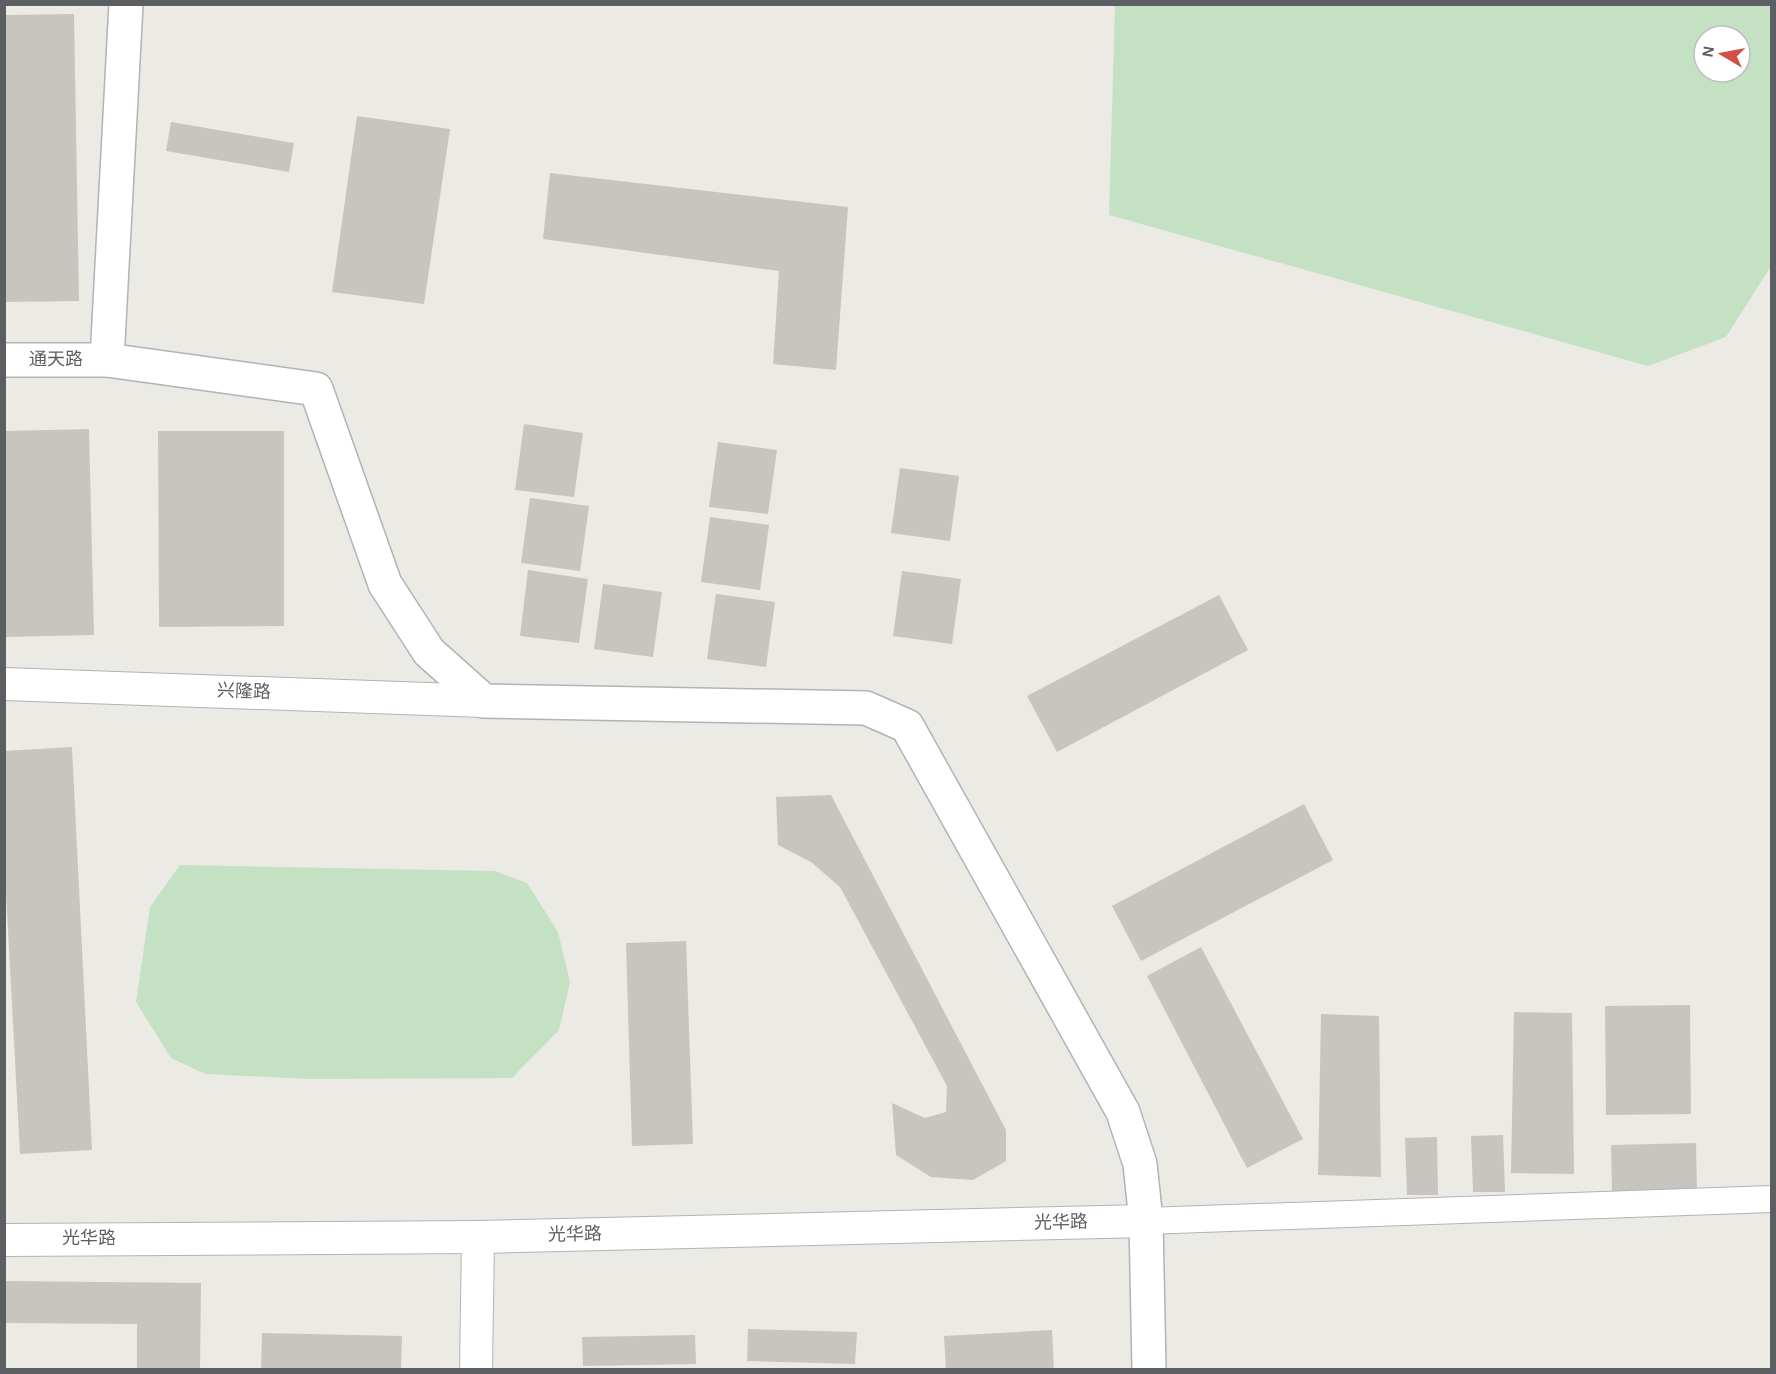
<svg xmlns="http://www.w3.org/2000/svg" width="1776" height="1374" font-family="'Alegreya Sans','Noto Sans SC',sans-serif">
<style>
.green{fill:#c4e1c4;fill-rule:evenodd}
.building{fill:#c8c5c0}
.lines{fill:none;stroke-linecap:round;stroke-linejoin:round}
.minor-casing{stroke:#b1b4b7;stroke-width:28}
.tertiary-casing{stroke:#b1b4b7;stroke-width:34}
.secondary-casing{stroke:#b0b3b7;stroke-width:36}
.minor{stroke:#fff;stroke-width:26}
.tertiary{stroke:#fff;stroke-width:32}
.secondary{stroke:#fff;stroke-width:33}
.labels{text-anchor:middle;dominant-baseline:central;stroke-width:4.5;stroke-linejoin:round;paint-order:stroke}
.street-label{font-size:18px;fill:#5c5f62;stroke:#fff}
</style>
<rect width="100%" height="100%" fill="#eceae4"/>
<g class="green">
<path d="M1115,5h656v261l-45,71 -78,29 -539,-151zM1704,36h36v36h-36z"/>
<path d="M180,865l315,6 32,12 31,49 12,50 -11,48 -47,48 -201,1 -106,-5 -34,-16 -35,-56 14,-95z"/>
</g>
<g class="building">
<path d="M74,14l5,287 -74,1 -1,-287z"/>
<path d="M357,116l93,13 -26,175 -92,-12z"/>
<path d="M171,122l123,21 -5,29 -123,-21z"/>
<path d="M550,173l298,34 -12,163 -63,-6 6,-93 -236,-32z"/>
<path d="M524,424l59,9 -9,64 -59,-7z"/>
<path d="M89,429l5,206 -90,2v-206z"/>
<path d="M158,431h126v195l-125,1z"/>
<path d="M718,442l59,8 -9,64 -59,-7z"/>
<path d="M900,468l59,8 -9,65 -59,-8z"/>
<path d="M530,498l59,8 -9,65 -59,-8z"/>
<path d="M710,517l59,8 -9,65 -59,-8z"/>
<path d="M528,570l60,9 -9,64 -59,-7z"/>
<path d="M902,571l59,8 -9,65 -59,-8z"/>
<path d="M603,584l59,8 -9,65 -59,-8z"/>
<path d="M716,594l59,8 -9,65 -59,-8z"/>
<path d="M1219,595l29,55 -191,102 -30,-56z"/>
<path d="M72,747l20,403 -72,4 -16,-299v-104z"/>
<path d="M831,795l175,335v31l-33,19 -42,-3 -35,-22 -4,-52 33,15 21,-6 1,-26 -107,-199 -29,-25 -33,-17 -2,-48z"/>
<path d="M1304,804l29,56 -192,101 -29,-55z"/>
<path d="M686,941l7,203 -61,2 -6,-203z"/>
<path d="M1201,947l102,192 -56,29 -100,-192z"/>
<path d="M1690,1005l1,109 -85,1 -1,-109z"/>
<path d="M1514,1012l58,1 2,161 -63,-1z"/>
<path d="M1321,1014l58,2 2,161 -63,-2z"/>
<path d="M1503,1135l2,57h-32l-2,-56z"/>
<path d="M1437,1137l1,58h-31l-2,-57z"/>
<path d="M1696,1143l1,47 -85,2 -1,-47z"/>
<path d="M4,1281l197,2 -1,87h-63v-46l-133,-1z"/>
<path d="M748,1329l109,3 -2,32 -108,-3z"/>
<path d="M1052,1330l2,40h-108l-2,-34z"/>
<path d="M262,1333l140,3 -1,34h-140z"/>
<path d="M695,1335l1,29 -113,2 -1,-29z"/>
</g>
<g class="lines">
<defs>
<path id="minor" d="M1146,1221l626,-22"/>
<g id="tertiary">
<path d="M4,684l480,17"/>
<path d="M4,1240l474,-3 668,-16"/>
<path d="M476,1370l2,-133"/>
</g>
<g id="secondary">
<path d="M4,360h103l209,29 69,195 44,68 55,49 382,7 41,18 216,386 17,52 6,57 3,149"/>
<path d="M107,360l19,-356"/>
</g>
</defs>
<use href="#minor" class="minor-casing"/>
<use href="#tertiary" class="tertiary-casing"/>
<use href="#secondary" class="secondary-casing"/>
<use href="#minor" class="minor"/>
<use href="#tertiary" class="tertiary"/>
<use href="#secondary" class="secondary"/>
</g>
<g class="labels">
<g class="street-label">
<text x="56" y="360">通天路</text>
<text transform="translate(244 692) rotate(2)">兴隆路</text>
<text transform="translate(1061 1223) rotate(-1)">光华路</text>
<text transform="translate(575 1235) rotate(-1)">光华路</text>
<text x="89" y="1239">光华路</text>
</g>
</g>
<rect width="1776" height="1374" fill="none" stroke="#5c5f62" stroke-width="12"/>
<g transform="translate(1722 54) rotate(280)"><circle r="28" fill="#ffffff" stroke="#bebfc0" stroke-width="1.5"/>
<path d="M0-4.5L10 22L0 15L-10 22Z" fill="#d24f45"/>
<text y="-9" font-size="16" font-weight="bold" text-anchor="middle" fill="#5c5f62">N</text>
</g>
</svg>
